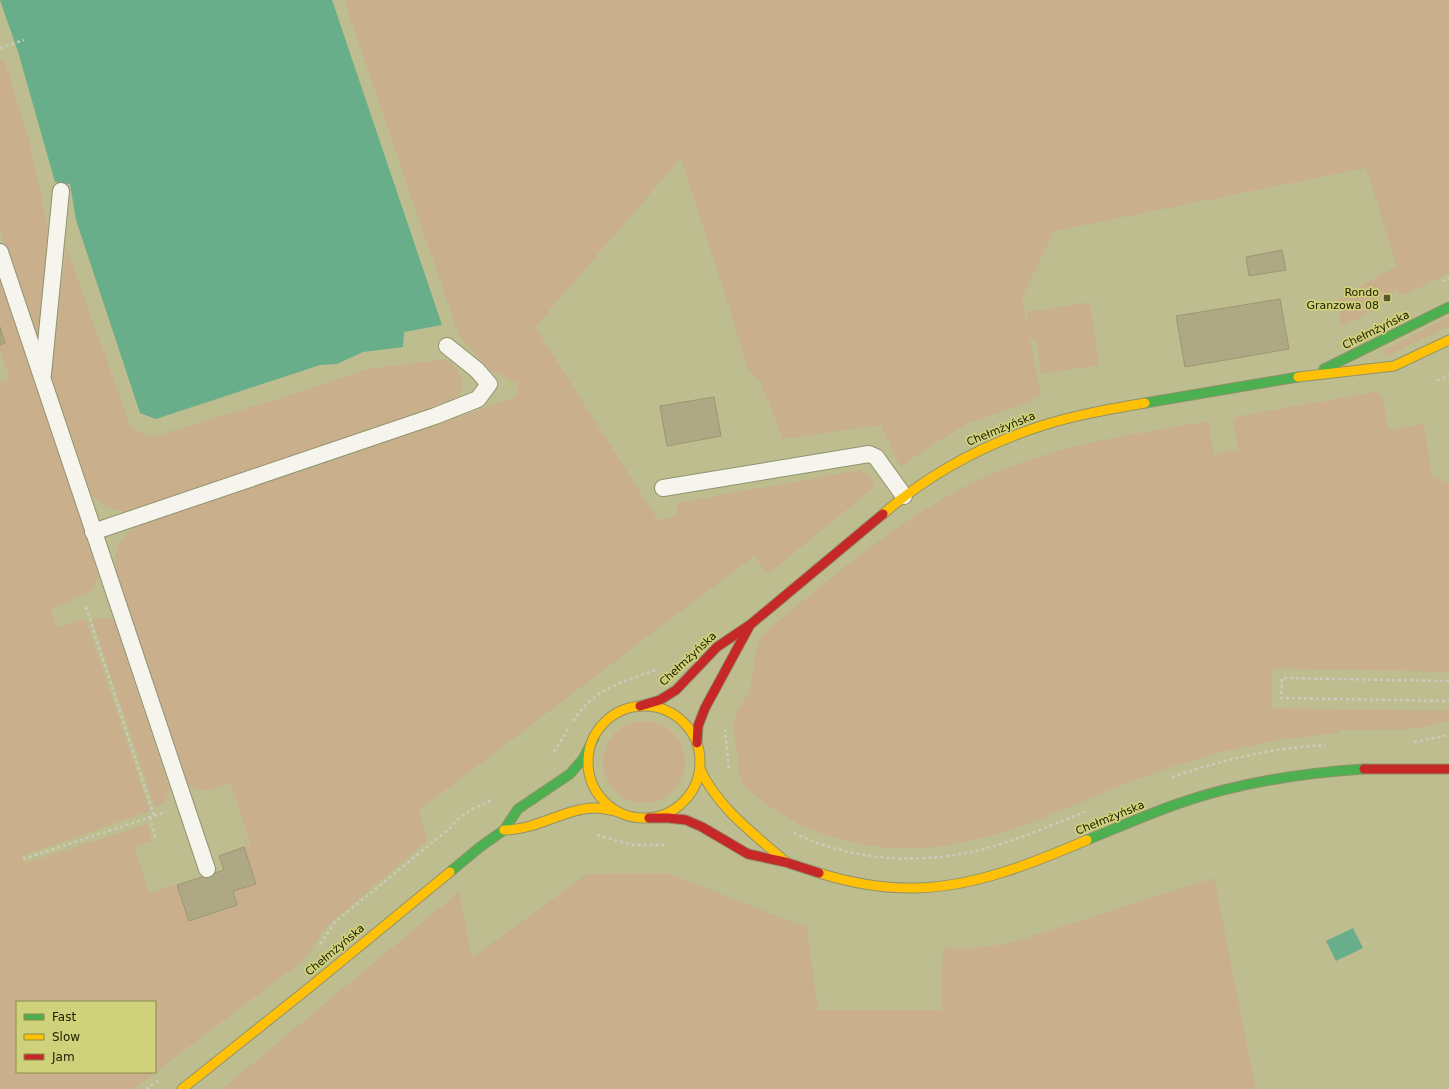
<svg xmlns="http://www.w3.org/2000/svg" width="1449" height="1089" font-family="'DejaVu Sans',sans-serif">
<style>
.green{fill:#caaf8d;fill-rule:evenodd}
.water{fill:#68ae8a}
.building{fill:#aea884;stroke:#9d9671}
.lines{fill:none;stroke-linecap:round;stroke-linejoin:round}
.lane-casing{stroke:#92926d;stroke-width:18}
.fast-casing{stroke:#92926d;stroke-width:11}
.slow-casing{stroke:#92926d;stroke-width:11}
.jam-casing{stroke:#92926d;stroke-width:11}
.path{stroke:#cbcbbc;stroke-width:2.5;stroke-dasharray:3 3;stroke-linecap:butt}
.lane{stroke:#f5f5ee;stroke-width:16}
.fast{stroke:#4caf50;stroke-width:9}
.slow{stroke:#ffc107;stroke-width:9}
.jam{stroke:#c62828;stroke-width:9}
.poi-dot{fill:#585832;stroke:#d0d17b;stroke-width:1.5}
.labels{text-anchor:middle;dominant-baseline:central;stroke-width:3.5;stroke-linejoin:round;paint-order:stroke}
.poi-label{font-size:11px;fill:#212100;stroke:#d0d17b;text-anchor:end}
.street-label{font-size:11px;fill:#212100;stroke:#d0d17b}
</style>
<rect width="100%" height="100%" fill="#bdbd8f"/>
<g class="green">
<path d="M344,0h1105v273l-45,22 -5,-1 -2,-4 -22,10 2,4 -2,6 -33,16 -6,-26 61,-34 -31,-98 -312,63 -32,67 7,34 -2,-20 63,-10 9,63 -58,9 -5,-35h-6l11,57 -23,10 -51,18 -38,23 -29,20 -19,-42 -98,14 -23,-58 -11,-11 -68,-212 -146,169 123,193 19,-4v-13l183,-33 10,5 4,12 -106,87 -14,-18 -335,254 8,31 -101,86 -21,32 -172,130h-133v-707l10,-3 -10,-28v-6l5,-2 -5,-16v-49l99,298 -8,15 -39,18 -1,5 4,5 -1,4 3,4 26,-8 3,1 64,191 -128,45 3,7 122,-39 5,17 -18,6 15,46 28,-8 12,36 48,-16 -4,-14 23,-7 -12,-37 7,-2 -20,-62c-10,3 -24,10 -35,6 -4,-1 -8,-5 -11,-7l-69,-210c-3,-28 4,-33 25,-49l168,-54 209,-73v-12l-28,-14 -31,-34zM17,1002h138v70h-138z"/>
<path d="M4,59l25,81 22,101 -10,107 -6,-12 -35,-107v-168z"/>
<path d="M66,247l65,181 21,9 119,-36 96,-32 78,-10 9,6 10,19 -8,16 -328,113 -21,-6 -19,-14 -37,-117z"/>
<path d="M1449,317v9l-60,29 -3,1 -3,-3v-2z"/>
<path d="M1376,392l6,3 6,35 36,-6 8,52 17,8v188l-177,-4 -1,40 178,3v10l-38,8 -72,1v3c-61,5 -120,17 -177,37 -94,33 -186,91 -290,76 -39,-6 -75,-19 -107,-43 -8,-6 -18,-13 -23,-22 -4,-7 -4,-17 -4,-25 -2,-12 -6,-27 -3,-39 3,-10 12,-18 15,-28 5,-17 1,-35 11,-50 11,-15 39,-35 53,-47 62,-51 125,-100 201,-127 61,-23 125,-32 189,-43l5,3 5,29 24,-4 -5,-29 5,-5z"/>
<path d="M100,618h9l6,5 54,165c-1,10 -5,16 -14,19l-63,-187z"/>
<circle cx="644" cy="762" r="41"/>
<path d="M626,873h42l139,55 11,82h123l2,-63 24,2 43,-6 204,-65 42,211h-1034l237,-197 13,66 115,-84z"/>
</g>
<g class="water">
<path d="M0,0h332l110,325 -38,7 -1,15 -40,5 -26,12 -17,1 -164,54 -16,-6 -64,-193 -6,-36 -15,-2 -36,-127z"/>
<path d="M1353,928l10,20 -27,13 -10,-20z"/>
</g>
<g class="building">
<path d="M1282,250l4,20 -37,6 -3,-19z"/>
<path d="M1280,299l9,50 -104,18 -9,-51z"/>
<path d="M0,327l5,16 -5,2z"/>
<path d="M714,397l7,39 -54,10 -7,-40z"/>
<path d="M244,847l12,37 -23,7 4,14 -48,16 -12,-36 47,-15 -5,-14z"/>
</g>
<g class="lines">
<defs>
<g id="lane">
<path d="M0,252l207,617"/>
<path d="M43,374l18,-183"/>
<path d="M663,488l206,-34 7,3 28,39"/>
<path d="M93,532l342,-116 43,-17 11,-15 -12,-14 -30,-24"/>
</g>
<g id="fast">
<path d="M1324,369l125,-62"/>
<path d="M1145,403l153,-26"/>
<path d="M1087,840c30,-12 59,-25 90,-36 60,-21 124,-31 187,-35"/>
<path d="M450,872l30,-25 24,-17 14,-21 52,-35 13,-15 11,-21"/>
</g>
<g id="slow">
<path d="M1298,377l96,-11 55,-26"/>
<path d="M883,514c46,-40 100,-69 158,-88 34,-11 69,-17 104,-23"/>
<circle cx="644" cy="762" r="56"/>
<path d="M700,769c18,39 54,65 86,93"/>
<path d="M504,830c33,0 59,-21 90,-22 9,0 17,2 25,4"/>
<path d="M819,873c32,10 65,16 99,15 59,-2 115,-25 169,-48"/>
<path d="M182,1089l128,-102 140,-115"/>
</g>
<g id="jam">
<path d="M640,706l20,-6 16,-10 41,-43 34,-23 132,-110"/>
<path d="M697,743l1,-17 7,-18 45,-83"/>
<path d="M1364,769h85"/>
<path d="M649,818h19l18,2 16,7 46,27 37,8 34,11"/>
</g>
</defs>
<use href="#lane" class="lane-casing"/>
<use href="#fast" class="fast-casing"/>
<use href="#slow" class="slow-casing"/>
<use href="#jam" class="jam-casing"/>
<g class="path">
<path d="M0,48l24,-8"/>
<path d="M1442,281l7,-3"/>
<path d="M1437,381l12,-6"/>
<path d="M86,607l68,209"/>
<path d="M1449,681l-167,-3 -1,20 168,3"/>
<path d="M573,721c15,-23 31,-32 57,-42 9,-3 17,-7 27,-9"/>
<path d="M725,729l4,39"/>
<path d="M1414,742l35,-7"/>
<path d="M554,752l14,-23"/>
<path d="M1172,777c49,-17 101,-29 153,-32"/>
<path d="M150,817l6,22"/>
<path d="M794,833c56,27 121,32 181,18 39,-9 77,-26 114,-41"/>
<path d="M597,835l36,10h33"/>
<path d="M23,859l143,-47"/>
<path d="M320,944l15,-22 114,-93c14,-17 24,-21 43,-29"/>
<path d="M146,1089l12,-8"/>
</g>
<use href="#lane" class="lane"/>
<use href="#fast" class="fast"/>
<use href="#slow" class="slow"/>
<use href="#jam" class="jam"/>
</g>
<rect class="poi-dot" x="1383" y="294" width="8" height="8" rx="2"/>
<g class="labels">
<g class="poi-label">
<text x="1379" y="292">Rondo<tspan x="1379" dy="13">Granzowa 08</tspan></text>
</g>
<g class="street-label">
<text transform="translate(1376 330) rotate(-26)">Chełmżyńska</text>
<text transform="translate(1001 429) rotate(-22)">Chełmżyńska</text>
<text transform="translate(688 659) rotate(-43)">Chełmżyńska</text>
<text transform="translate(1110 818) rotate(-22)">Chełmżyńska</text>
<text transform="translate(335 950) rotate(-40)">Chełmżyńska</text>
</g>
</g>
<rect x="16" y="1001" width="140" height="72" fill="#d0d17b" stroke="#8a8b4a"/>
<rect x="24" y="1014" width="20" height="6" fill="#4caf50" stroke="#8a8b4a"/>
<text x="52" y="1021" font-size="12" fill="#212100">Fast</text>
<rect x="24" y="1034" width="20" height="6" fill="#ffc107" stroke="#8a8b4a"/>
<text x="52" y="1041" font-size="12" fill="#212100">Slow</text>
<rect x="24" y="1054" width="20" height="6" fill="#c62828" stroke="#8a8b4a"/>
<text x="52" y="1061" font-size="12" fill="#212100">Jam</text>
</svg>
